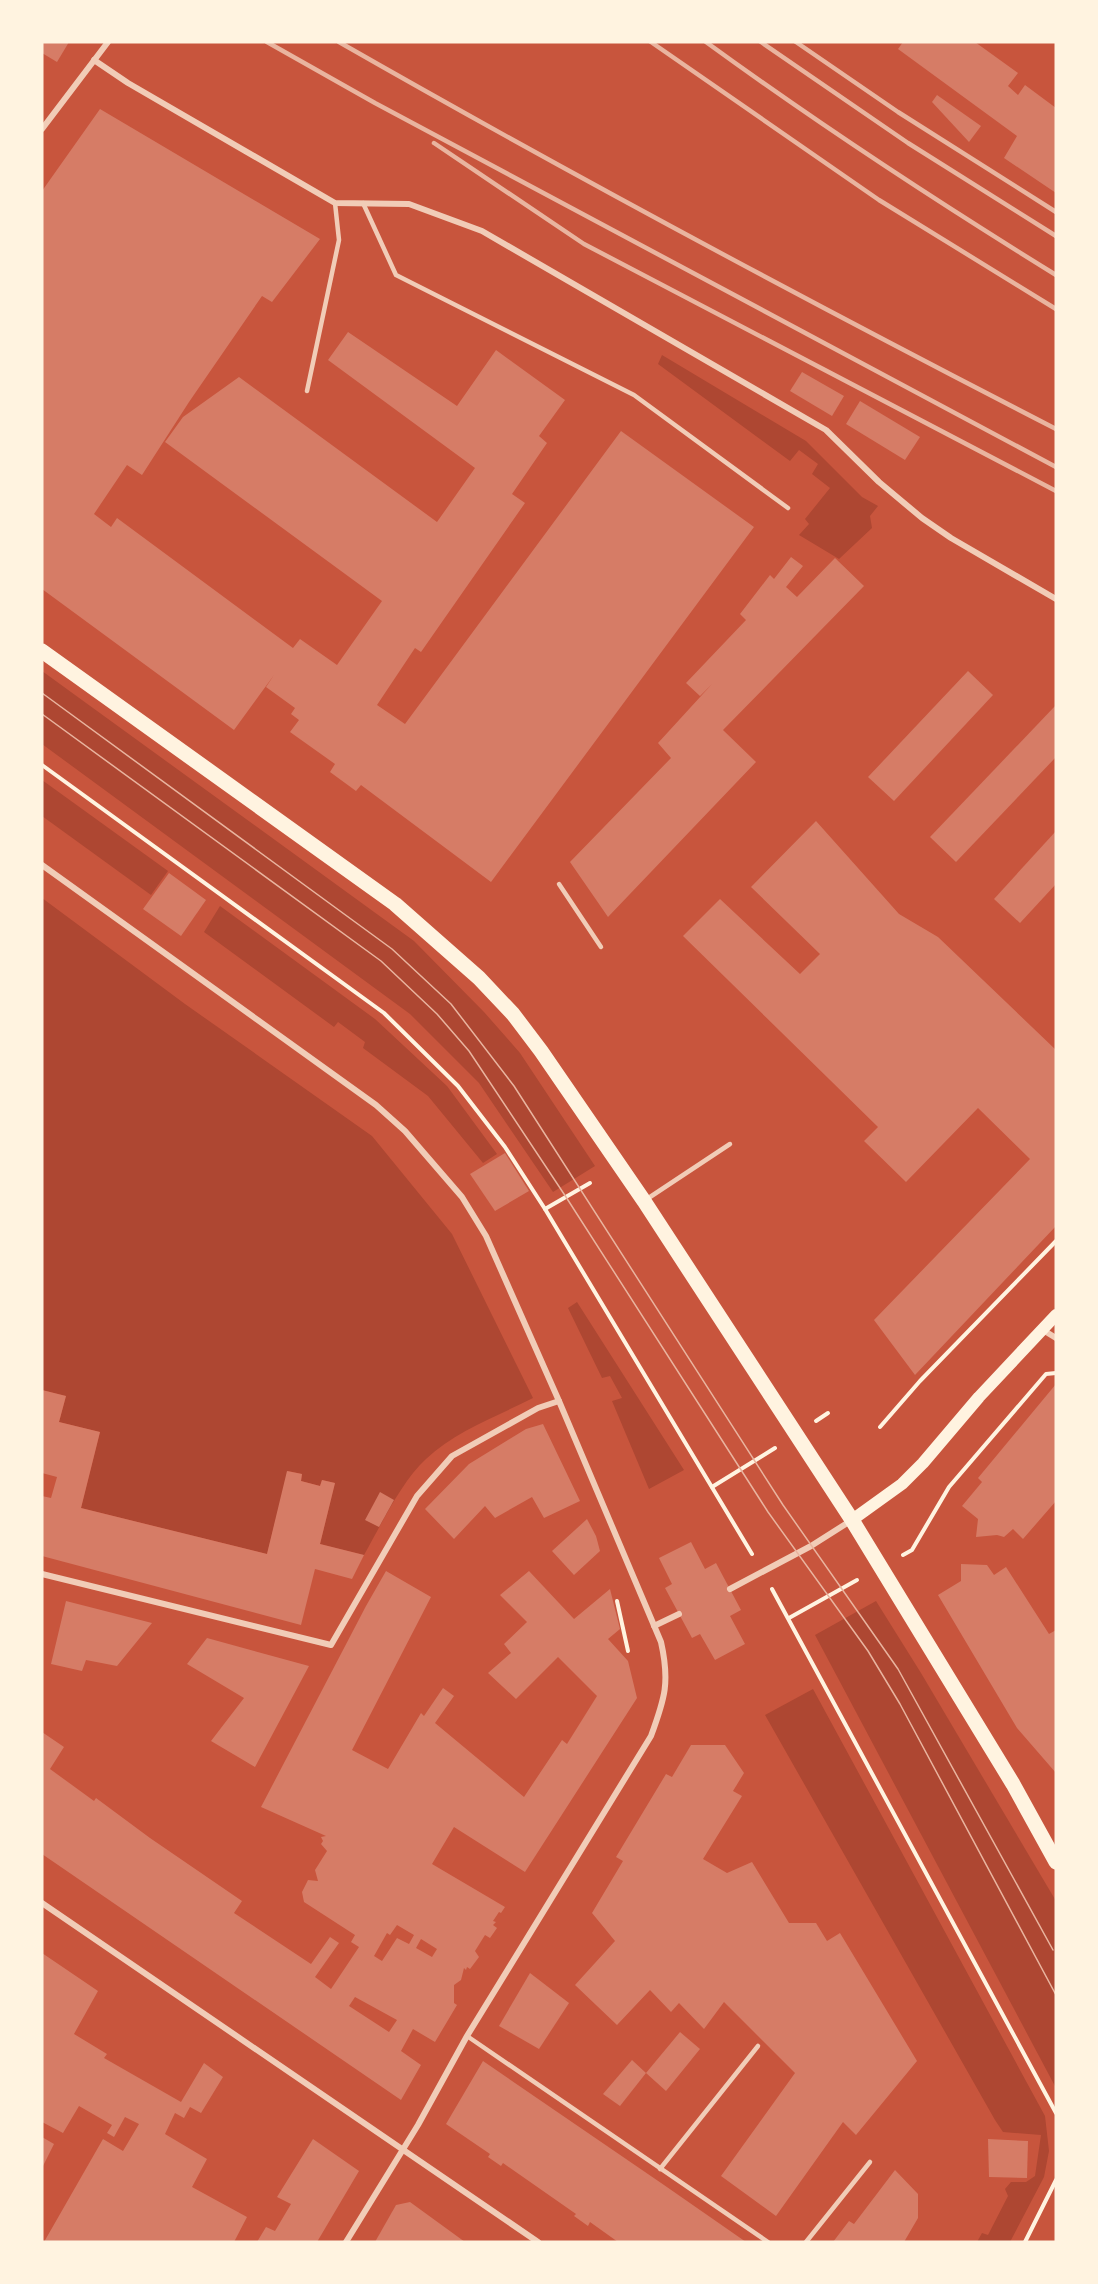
<svg xmlns="http://www.w3.org/2000/svg" width="1098" height="2284" font-family="'Work Sans',sans-serif">
<style>
.green{fill:#ae4732}
.building{fill:#d67c66;fill-rule:evenodd}
.lines{fill:none;stroke-linecap:round;stroke-linejoin:round}
.path{stroke:#fff3e0;stroke-width:4}
.service{stroke:#f1ccb7;stroke-width:4.5}
.minor{stroke:#f1ccb7;stroke-width:6}
.secondary{stroke:#fff3e0;stroke-width:12}
.primary{stroke:#fff3e0;stroke-width:15}
.tram{stroke:#e9b49f;stroke-width:1.5}
.rail{stroke:#e9b49f;stroke-width:4.5}
</style>
<rect width="100%" height="100%" fill="#c8553d"/>
<g class="green">
<path d="M662,355l144,86 56,56 16,9 -8,10 2,12 -33,31 -40,-24 10,-11 -4,-5 25,-31 -18,-14 6,-10 -19,-14 -9,11 -132,-97z"/>
<path d="M42,671l372,270 70,71 36,41 75,113 -42,26 -74,-109 -69,-69 -368,-270z"/>
<path d="M42,780l126,91 -17,24 -109,-79z"/>
<path d="M42,898l143,106 187,132 80,98 81,164c-35,18 -78,33 -107,61 -25,23 -45,66 -62,96l-44,-11 15,-61 -13,-3 -2,6 -19,-5 1,-7 -14,-3 -21,83 -186,-46 19,-76 -41,-10 7,-26 -24,-6z"/>
<path d="M220,906l155,113 72,67 50,68 -14,9 -55,-67 -65,-48 2,-6 -27,-20 -4,5 -130,-95z"/>
<path d="M577,1302l107,168 -35,19 -37,-88 10,-3 -12,-22 -8,2 -34,-70z"/>
<path d="M876,1601l45,72 135,228v187l-241,-453z"/>
<path d="M813,1689l232,427 4,35 -5,26 -34,65h-33l5,-9 6,2 20,-39 -3,-7 6,-7h15l9,-6 6,-41 -38,-3 -8,-12 -230,-405z"/>
</g>
<g class="building">
<path d="M42,42h27l-12,20 -15,-9z"/>
<path d="M903,42h72l43,31 -10,13 10,9 7,-10 31,23v85l-52,-35 13,-22 -119,-87z"/>
<path d="M937,95l44,31 -12,16 -37,-40z"/>
<path d="M100,109l220,130 -48,63 -10,-6 -73,106 -47,73 -15,-10 -33,49 17,13 6,-9 176,130 7,-9 37,26 45,-64 -217,-159 18,-25 56,-40 198,145 38,-54 -147,-108 20,-28 109,74 39,-56 69,50 -26,36 8,7 -35,51 13,9 -104,149 -6,-4 -38,57 28,19 216,-293 133,96 -263,355 -130,-97 -5,6 -26,-19 5,-8 -45,-32 9,-12 -8,-6 4,-6 -29,-21 8,-12 -40,55 -192,-141v-398z"/>
<path d="M802,372l42,24 -12,20 -42,-25z"/>
<path d="M860,401l60,36 -15,23 -59,-36z"/>
<path d="M791,557l12,9 -17,21 11,10 38,-39 29,28 -141,144 33,32 -148,155 -38,-55 101,-104 -13,-15 54,-59 -12,12 -14,-13 60,-63 -6,-6 30,-39 4,4z"/>
<path d="M968,671l25,24 -99,106 -26,-24z"/>
<path d="M1056,705v52l-100,105 -26,-25z"/>
<path d="M816,821l83,93 39,23 118,113v176l-141,149 -41,-55 156,-161 -52,-51 -72,74 -42,-41 14,-14 -195,-191 37,-37 80,75 20,-20 -69,-67z"/>
<path d="M1056,831v53l-36,39 -26,-24z"/>
<path d="M169,873l37,27 -25,36 -38,-27z"/>
<path d="M505,1153l24,38 -34,20 -25,-37z"/>
<path d="M1056,1384v117l-33,38 -10,-10 -9,8 -7,-2 -21,2 2,-18 -16,-13 20,-24 -4,-4z"/>
<path d="M42,1390l24,6 -7,26 41,10 -19,76 186,46 20,-83 15,3 -1,7 19,5 2,-6 13,3 -15,61 44,11 -12,24 -37,-10 -14,56 -259,-69v-60l9,2 6,-21 -15,-4z"/>
<path d="M543,1424l37,77 -36,17 -12,-21 -37,21 -10,-12 -31,33 -29,-30 44,-45 57,-35z"/>
<path d="M380,1492l14,8 -15,27 -14,-7z"/>
<path d="M587,1519l9,17 4,15 -26,24 -22,-24z"/>
<path d="M691,1542l14,27 11,-6 25,47 -11,6 15,28 -30,16 -15,-26 -8,4 -27,-50 7,-4 -13,-26z"/>
<path d="M961,1564l26,1 7,10 12,-8 43,67 7,-4v143l-39,-45 -79,-133 23,-14z"/>
<path d="M386,1571l45,26 -79,153 36,19 33,-56 3,3 19,-28 11,8 -19,27 89,74 38,-57 5,4 30,-48 -39,-39 -42,42 -28,-26 23,-20 -7,-9 23,-22 -27,-27 29,-24 45,48 36,-30 10,40 -12,10 20,22 9,37 -112,174 -71,-45 -22,37 73,43 -4,6 -2,-1 -6,9 3,1 -3,3 4,3 -7,10 -5,-3 -10,16 4,6 -9,12 -3,-2 -1,3 -2,-2 -3,12 -7,5v18l3,2 -22,37 -22,-13 -12,22 20,14 -20,35 -359,-246v-122l22,15 -14,22 44,32 2,-3 54,40 92,63 -8,12 77,51 19,-27 9,6 -24,34 16,12 28,-42 -8,-5 4,-7 -51,-33 -2,-10 6,-12 10,1 -3,-11 12,-19 -6,-7 2,-3 -2,-4 5,-1 -65,-29 105,-201zM397,1925l17,10 -5,9 -12,-6 -15,23 -8,-5 13,-23 3,2zM421,1939l16,10 -5,8 -16,-9zM355,1997l42,23 -8,12 -40,-26z"/>
<path d="M66,1601l86,22 -35,43 -31,-6 -4,11 -31,-7z"/>
<path d="M207,1638l102,28 -54,101 -44,-26 33,-43 -57,-34z"/>
<path d="M691,1745h34l19,28 -11,18 9,5 -39,63 24,14 25,-11 37,61h27l11,18 13,-8 77,128 -61,74 -13,-13 -67,94 -55,-40 74,-103 -71,-71 -20,27 -25,-26 -8,9 -21,-22 -33,35 -42,-40 40,-44 -23,-28 31,-52 -7,-4 50,-83 6,3z"/>
<path d="M42,1953l56,38 -24,43 33,20 -3,4 77,44 23,-39 19,14 -22,36 -11,-6 -6,11 -9,-5 -10,21 42,25 -15,28 55,30 -13,25h-190l59,-103 20,12 16,-27 -14,-7 -11,20 -7,-4 5,-8 -33,-19 -16,27 -21,-11z"/>
<path d="M530,1973l39,30 -30,46 -40,-23z"/>
<path d="M680,2032l20,17 -34,42 -20,-18z"/>
<path d="M632,2060l14,13 -26,33 -17,-12z"/>
<path d="M483,2061l181,124 82,57h-128l-28,-20 -2,4 -14,-10 2,-2 -73,-51 -2,3 -13,-9 2,-3 -44,-30z"/>
<path d="M42,2137l12,7 -12,24z"/>
<path d="M313,2139l46,32 -42,71h-60l9,-15 9,4 16,-27 -14,-7z"/>
<path d="M988,2139l40,2 -1,37 -38,-1z"/>
<path d="M895,2170l23,24v24l-14,24h-71l16,-21 5,3z"/>
<path d="M410,2202l55,40h-90l21,-37z"/>
</g>
<g class="lines">
<g class="path">
<path d="M42,765l342,248 74,73 47,61 40,62 207,345"/>
<path d="M545,1209l45,-26"/>
<path d="M816,1421l12,-8"/>
<path d="M880,1427l40,-46 136,-140"/>
<path d="M712,1487l63,-39"/>
<path d="M903,1555l9,-5 37,-63 97,-113 10,-1"/>
<path d="M772,1589l284,524"/>
<path d="M617,1601l11,50"/>
<path d="M789,1618l68,-38"/>
<path d="M1025,2242l31,-62"/>
</g>
<g class="service">
<path d="M363,203l33,72 238,120 154,113"/>
<path d="M307,391l32,-151 -4,-37"/>
<path d="M559,884l42,63"/>
<path d="M647,1199l83,-55"/>
<path d="M467,2036l301,206"/>
<path d="M660,2169l98,-123"/>
<path d="M806,2242l64,-80"/>
</g>
<g class="minor">
<path d="M94,60l34,23 207,120 74,1 73,27 344,199 53,52 43,36 29,20 105,61"/>
<path d="M42,129l66,-87"/>
<path d="M42,865l334,240 29,26 57,66 24,39 73,165 102,241c9,40 4,56 -10,94l-184,300 -49,89 -72,117"/>
<path d="M1043,1330l13,8"/>
<path d="M42,1574l289,71 86,-149 35,-40 86,-48 21,-7"/>
<path d="M730,1589l81,-43 41,-26"/>
<path d="M654,1626l25,-12"/>
<path d="M42,1903l496,339"/>
</g>
<path class="secondary" d="M852,1520l50,-36 21,-21 56,-66 77,-82"/>
<path class="primary" d="M42,651l353,253 84,74 34,36 28,37 103,150 208,319 161,264 43,78"/>
<g class="tram">
<path d="M42,693l350,256 59,55 63,82 269,419 115,164 155,281"/>
<path d="M42,714l339,247 56,53 32,37 97,146 202,315 100,139 32,53 156,291"/>
</g>
<g class="rail">
<path d="M267,42l108,61 681,364"/>
<path d="M339,42c236,135 476,263 717,387"/>
<path d="M651,42l228,158 177,109"/>
<path d="M706,42c114,83 230,159 350,233"/>
<path d="M761,42l147,101 148,93"/>
<path d="M796,42l102,70 158,100"/>
<path d="M434,143l150,101 472,247"/>
</g>
</g>
<rect width="1098" height="2284" fill="none" stroke="#fff3e0" stroke-width="87"/>
</svg>
